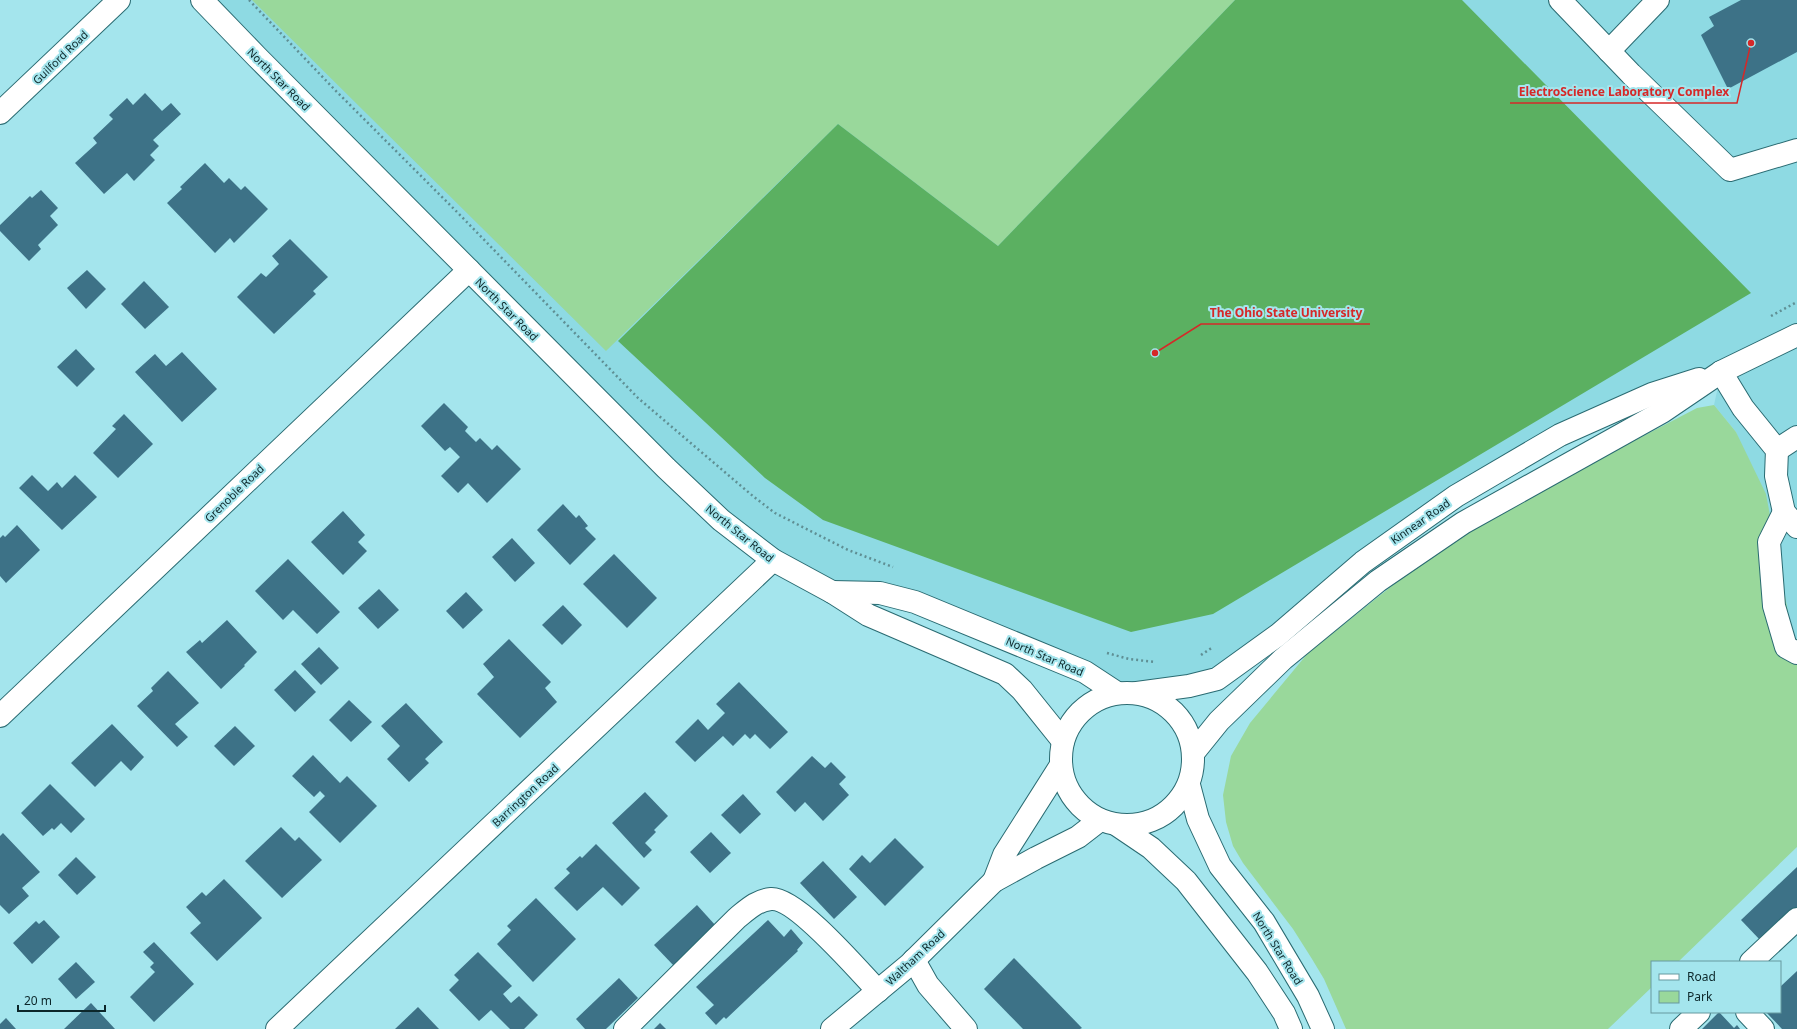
<svg xmlns="http://www.w3.org/2000/svg" width="1797" height="1029" font-family="'Noto Sans',sans-serif">
<style>
.built{fill:#8edae3}
.green{fill:#99d89b}
.forest{fill:#5bb061}
.building{fill:#3d7287}
.lines{fill:none;stroke-linecap:round;stroke-linejoin:round}
.minor-casing{stroke:#2a6b72;stroke-width:24}
.path{stroke:#5f8f94;stroke-width:2.5;stroke-dasharray:2 3;stroke-linecap:butt}
.minor{stroke:#fff;stroke-width:22}
.labels{text-anchor:middle;dominant-baseline:central;stroke-width:4;stroke-linejoin:round;paint-order:stroke}
.street-label{font-size:11px;fill:#0c272a;stroke:#a4e5ed}
.leader{fill:none;stroke:#d62828;stroke-width:1.5}
.callout-dot{fill:#d62828;stroke:#a4e5ed;stroke-width:1.5}
.callout-label{font-size:12px;text-anchor:middle;font-weight:bold;fill:#d62828;stroke:#a4e5ed;stroke-width:4;stroke-linejoin:round;paint-order:stroke}
</style>
<rect width="100%" height="100%" fill="#a4e5ed"/>
<path class="built" d="M202,0h1595v647l-6,-19 -15,-79 -40,-117 -22,-27 7,-32 -161,62 -343,244 -80,14 -222,-91 -83,-10 -59,-32z"/>
<g class="green">
<path d="M252,0h983l-237,246 -160,-122 -232,227z"/>
<path d="M1714,405l22,27 30,62 25,134 6,19v200l-119,115h-26v25l-44,42h-262l-22,-50 -12,-20 -19,-30 -50,-66 -10,-17 -7,-24 -3,-27 8,-39 19,-33 58,-70 105,-84 83,-56 201,-105z"/>
</g>
<path class="forest" d="M1235,0h227l289,293 -538,321 -82,18 -308,-112 -58,-42 -147,-137 220,-217 160,122z"/>
<g class="building">
<path d="M1741,0h56v52l-69,37 -27,-54 13,-9 -5,-9z"/>
<path d="M145,93l17,18 9,-8 10,11 -28,26 6,6 -9,9 5,5 -21,21 -7,-8 -23,21 -29,-31 22,-20 -4,-5 20,-19 -4,-4 18,-17 6,7z"/>
<path d="M205,163l19,20 5,-5 12,12 4,-4 23,23 -34,34 -4,-5 -15,15 -48,-50 15,-14 -2,-2z"/>
<path d="M41,190l17,18 -8,8 8,9 -20,20 3,4 -12,12 -29,-30v-6l30,-29 2,2z"/>
<path d="M290,239l38,38 -15,14 3,3 -42,40 -37,-37 24,-24 5,4 13,-13 -7,-8z"/>
<path d="M87,270l19,19 -20,20 -19,-21z"/>
<path d="M144,281l25,26 -24,22 -24,-25z"/>
<path d="M76,349l19,20 -18,18 -20,-20z"/>
<path d="M182,352l35,37 -35,33 -47,-50 20,-18 11,12z"/>
<path d="M444,403l24,24 -3,4 11,11 4,-4 12,12 5,-5 24,24 -34,34 -19,-20 -10,10 -17,-17 19,-19 -10,-10 -5,4 -24,-25z"/>
<path d="M124,414l29,30 -35,34 -25,-25 23,-24 -4,-3z"/>
<path d="M32,475l16,16 9,-9 5,6 13,-13 22,22 -35,33 -43,-42z"/>
<path d="M563,504l13,14 3,-3 9,11 -3,2 11,11 -26,26 -33,-35z"/>
<path d="M343,511l22,24 -7,7 9,9 -24,24 -32,-33z"/>
<path d="M17,525l23,25 -34,33 -6,-7v-38l3,-3 2,2z"/>
<path d="M512,538l23,25 -20,19 -23,-25z"/>
<path d="M614,554l43,44 -30,30 -44,-44z"/>
<path d="M288,559l52,53 -23,22 -24,-24 -10,10 -28,-29z"/>
<path d="M379,589l20,21 -21,19 -20,-21z"/>
<path d="M466,592l17,18 -20,19 -17,-18z"/>
<path d="M563,605l19,20 -20,20 -20,-20z"/>
<path d="M227,620l30,32 -13,13 1,1 -24,23 -35,-37 14,-12 2,3z"/>
<path d="M509,639l42,43 -6,6 12,14 -37,36 -43,-44 17,-17 -11,-13z"/>
<path d="M319,647l20,21 -18,17 -20,-21z"/>
<path d="M295,670l21,22 -21,20 -21,-22z"/>
<path d="M168,671l31,32 -24,21 13,13 -11,10 -40,-41 16,-15 -2,-3z"/>
<path d="M739,682l49,50 -18,17 -15,-15 -5,5 -5,-5 -12,12 -10,-10 -28,26 -20,-20 23,-23 10,11 17,-17 -9,-9z"/>
<path d="M349,700l23,22 -21,20 -22,-22z"/>
<path d="M406,703l37,39 -18,17 4,4 -20,19 -22,-23 13,-13 -19,-20z"/>
<path d="M112,724l32,33 -13,14 -10,-10 -26,26 -24,-24z"/>
<path d="M235,726l20,20 -21,20 -20,-20z"/>
<path d="M313,755l27,28 7,-7 30,30 -37,37 -31,-31 16,-16 -5,-5 -6,6 -22,-21z"/>
<path d="M812,756l13,12 6,-6 15,15 -7,7 10,11 -26,26 -18,-19 -10,10 -19,-20z"/>
<path d="M50,784l35,35 -14,14 -10,-10 -7,7 -2,-2 -9,8 -22,-23z"/>
<path d="M645,792l23,24 -14,14 2,2 -11,11 7,7 -8,8 -32,-35z"/>
<path d="M743,794l18,20 -21,20 -19,-19z"/>
<path d="M281,827l14,14 4,-4 23,23 -40,38 -37,-37z"/>
<path d="M711,832l20,21 -21,20 -20,-21z"/>
<path d="M3,833l37,39 -18,16 7,8 -20,18 -9,-9v-69z"/>
<path d="M895,838l29,29 -39,39 -36,-37 13,-14 8,8z"/>
<path d="M596,844l44,44 -18,18 -19,-19 -26,24 -23,-23 16,-15 -4,-4 14,-13 2,2z"/>
<path d="M76,857l20,20 -19,18 -19,-20z"/>
<path d="M823,861l34,36 -23,22 -34,-36z"/>
<path d="M1797,867v40l-36,34 -20,-21z"/>
<path d="M224,879l38,39 -45,43 -27,-28 11,-10 -15,-16 16,-15 4,4z"/>
<path d="M536,898l40,41 -43,43 -36,-38 14,-14 -4,-4z"/>
<path d="M697,905l19,21 -42,40 -20,-21z"/>
<path d="M44,920l16,17 -28,27 -19,-21 23,-22 3,3z"/>
<path d="M768,920l16,17 7,-8 12,14 -6,7 1,1 -72,68 -2,-2 -8,8 -11,-12 9,-8 -18,-18z"/>
<path d="M154,942l40,42 -40,38 -24,-25 25,-25 -5,-5 4,-4 -11,-11z"/>
<path d="M478,952l34,34 -9,8 8,9 8,-7 19,19 -14,14h-14l-19,-19 -12,11 -30,-31 10,-10 -5,-5z"/>
<path d="M1014,958l68,70 -2,1h-57l-39,-40z"/>
<path d="M76,962l19,20 -19,17 -18,-20z"/>
<path d="M1797,971v58h-15l-16,-17h14v-25z"/>
<path d="M619,978l19,20 -32,31h-21l-9,-10z"/>
<path d="M91,1003l24,26h-51z"/>
<path d="M418,1007l21,22h-44z"/>
<path d="M1719,1012l15,16 3,-3 3,4h-38z"/>
<path d="M6,1018l10,11h-16v-5z"/>
<path d="M660,1023l6,6h-12z"/>
</g>
<g class="lines">
<defs>
<g id="minor">
<path d="M202,0l55,57 409,411 55,52 52,40 59,32 36,23 137,59 17,16 41,51"/>
<path d="M1560,0l71,74 99,96 67,-20"/>
<path d="M1609,51l49,-51"/>
<path d="M0,113l119,-113"/>
<path d="M1721,372l22,36 34,42 -1,26 8,36 13,15"/>
<path d="M1777,450l20,-13"/>
<path d="M1784,512l-15,30 5,64 12,41 11,6"/>
<path d="M832,592l48,1 35,9 170,70 32,21"/>
<circle cx="1127" cy="759" r="66"/>
<path d="M1137,693l52,-7 28,-7 61,-44 85,-73 93,-66 104,-61 92,-41 47,-15"/>
<path d="M0,716l469,-446"/>
<path d="M1194,752l25,-31 64,-62 95,-78 85,-58 199,-111 59,-40 76,-37"/>
<path d="M1189,785l9,34 22,47 44,56 44,74 15,33"/>
<path d="M1117,825l34,23 35,33 71,91 27,41 7,16"/>
<path d="M994,881l10,-26 57,-90"/>
<path d="M914,960l14,25 38,44"/>
<path d="M1751,962l46,-43"/>
<path d="M1747,1012l16,17"/>
<path d="M277,1029l496,-469"/>
<path d="M625,1029l112,-111c10,-8 20,-18 34,-19 25,-2 88,72 107,92"/>
<path d="M832,1029l77,-64 85,-84 42,-23 42,-21 22,-17"/>
<path d="M1681,1029l18,-17"/>
</g>
</defs>
<use href="#minor" class="minor-casing"/>
<g class="path">
<path d="M249,0l86,90 124,124 179,184 116,99 21,16 73,37 45,17"/>
<path d="M1771,316l26,-14"/>
<path d="M1107,653l22,6 26,3"/>
<path d="M1201,655l12,-8"/>
</g>
<use href="#minor" class="minor"/>
</g>
<g class="labels">
<g class="street-label">
<text transform="translate(60 57) rotate(-44)">Guilford Road</text>
<text transform="translate(279 79) rotate(45)">North Star Road</text>
<text transform="translate(507 309) rotate(45)">North Star Road</text>
<text transform="translate(234 493) rotate(-44)">Grenoble Road</text>
<text transform="translate(1420 521) rotate(-35)">Kinnear Road</text>
<text transform="translate(740 533) rotate(39)">North Star Road</text>
<text transform="translate(1045 656) rotate(23)">North Star Road</text>
<text transform="translate(525 795) rotate(-43)">Barrington Road</text>
<text transform="translate(1278 948) rotate(58)">North Star Road</text>
<text transform="translate(915 957) rotate(-43)">Waltham Road</text>
</g>
</g>
<path class="leader" d="M1751 43L1737 103H1510M1155 353L1201 324H1370"/>
<g class="callout-dot">
<circle cx="1751" cy="43" r="4"/>
<circle cx="1155" cy="353" r="4"/>
</g>
<g class="callout-label">
<text x="1624" y="96">ElectroScience Laboratory Complex</text>
<text x="1286" y="317">The Ohio State University</text>
</g>
<rect x="1651" y="961" width="130" height="52" fill="#a4e5ed" stroke="#67999f"/>
<rect x="1659" y="974" width="20" height="6" fill="#ffffff" stroke="#67999f"/>
<text x="1687" y="981" font-size="12" fill="#0c272a">Road</text>
<rect x="1659" y="991" width="20" height="12" fill="#99d89b" stroke="#67999f"/>
<text x="1687" y="1001" font-size="12" fill="#0c272a">Park</text>
<path d="M18 1005v6h87v-6" fill="none" stroke="#0c272a" stroke-width="2"/>
<text x="24" y="1005" font-size="12" fill="#0c272a" stroke="#a4e5ed" stroke-width="3" paint-order="stroke">20 m</text>
</svg>
